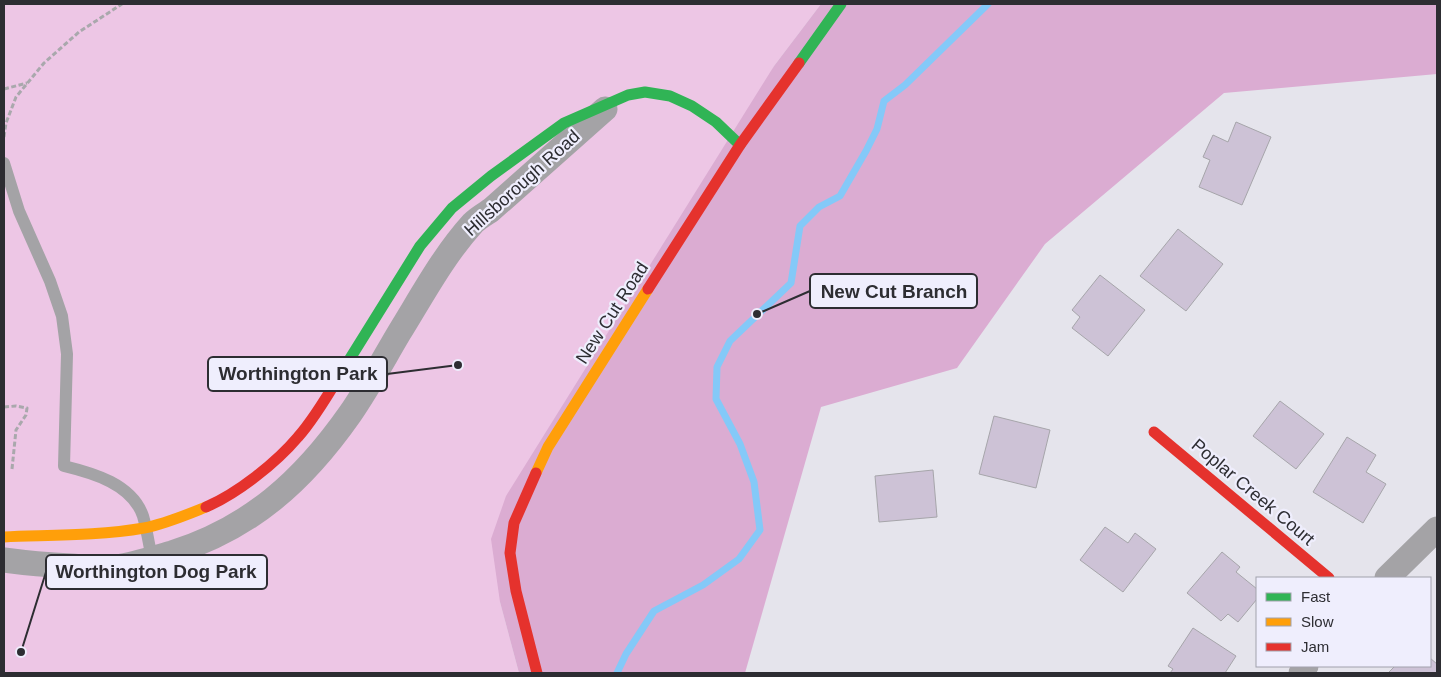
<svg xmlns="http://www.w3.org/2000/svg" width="1441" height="677" font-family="Arial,sans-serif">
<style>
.green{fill:#edc6e5}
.forest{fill:#dbacd2}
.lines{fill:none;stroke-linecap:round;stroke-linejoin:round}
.stream{stroke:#84c9f8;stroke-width:7}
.building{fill:#cdc2d6;stroke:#a6a5aa}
.path{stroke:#a9a8ac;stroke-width:3;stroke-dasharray:5 2.5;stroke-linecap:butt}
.lane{stroke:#a4a3a6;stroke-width:12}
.street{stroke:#a4a3a6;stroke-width:25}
.fast{stroke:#30b455;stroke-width:11}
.slow{stroke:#ff9f0a;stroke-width:11}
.jam{stroke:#e5322d;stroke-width:11}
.labels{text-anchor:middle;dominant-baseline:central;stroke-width:4.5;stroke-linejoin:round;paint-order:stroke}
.street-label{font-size:18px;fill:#2d2d32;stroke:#efeefd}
.leader{fill:none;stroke:#2d2d32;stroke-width:2}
.callout-dot{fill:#2d2d32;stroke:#efeefd;stroke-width:2}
.callout{fill:#efeefd;stroke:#2d2d32;stroke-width:2}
.callout-label{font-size:19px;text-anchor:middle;font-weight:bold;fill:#2d2d32}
</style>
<rect width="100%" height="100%" fill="#e5e4ec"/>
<path class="green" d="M4,4h817l-47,62 -274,536 19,71h-515z"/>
<path class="forest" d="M821,4h616v70l-213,19 -179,151 -88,124 -136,39 -76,266h-226l-19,-71 -9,-63 15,-43 268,-430z"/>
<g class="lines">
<path class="stream" d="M617,673l9,-19 28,-43 49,-26 36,-26 21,-29 -6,-48 -14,-38 -24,-45 1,-32 13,-26 61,-58 9,-57 19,-19 21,-11 26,-45 11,-22 7,-28 21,-16 83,-81"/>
</g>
<g class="building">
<path d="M1236,122l35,15 -29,68 -43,-18 11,-27 -7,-3 10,-22 15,7z"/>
<path d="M1178,229l45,35 -37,47 -46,-35z"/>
<path d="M1100,275l45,35 -37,46 -36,-28 8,-11 -8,-7z"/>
<path d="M1280,401l44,33 -28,35 -43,-33z"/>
<path d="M994,416l56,14 -14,58 -57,-14z"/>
<path d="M1347,437l29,18 -10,17 20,12 -23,39 -50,-31z"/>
<path d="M933,470l4,47 -58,5 -4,-46z"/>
<path d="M1105,527l23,16 7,-10 21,16 -33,43 -43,-32z"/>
<path d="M1222,552l18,15 -4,5 21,17v10l-19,23 -10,-8 -7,7 -34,-28z"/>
<path d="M1193,628l43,28 -11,17h-55l3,-4 -5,-3z"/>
<path d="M1430,658l7,6v9h-49l7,-7h35z"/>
</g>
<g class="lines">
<g class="path">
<path d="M4,89l23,-6"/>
<path d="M4,137l2,-14 10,-26 28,-34 35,-31 43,-28"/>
<path d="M4,407l12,-1 11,2 -1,7 -10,15 -4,39"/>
</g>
<path class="lane" d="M4,163l15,48 31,70 12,35 5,38 -3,112c29,7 68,18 79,50 4,14 6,29 9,43"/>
<g class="street">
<path d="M4,560c22,3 45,5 67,6 15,1 31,3 46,1 18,-3 37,-9 55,-14 79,-25 131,-72 178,-139 18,-26 33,-54 49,-81 23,-37 44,-77 74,-110 5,-5 12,-9 18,-13l114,-101"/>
<path d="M1387,578l50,-49"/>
<path d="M1301,673l5,-7"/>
</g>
<g class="fast">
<path d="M799,63l42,-59"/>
<path d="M346,365l74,-119 32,-38 39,-32 73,-53 64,-28 17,-3 25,4 22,10 24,16 24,23"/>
</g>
<g class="slow">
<path d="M536,473l12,-26 100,-158"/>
<path d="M4,537c46,-2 94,-1 140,-9 21,-4 42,-13 62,-21"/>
</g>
<g class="jam">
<path d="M648,289l92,-144 59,-82"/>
<path d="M1154,432l175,146"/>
<path d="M536,473l-22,50 -4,30 6,38 21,82"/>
<path d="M206,507c32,-14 70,-44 92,-70 18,-20 34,-49 48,-72"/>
</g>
</g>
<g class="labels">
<g class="street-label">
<text transform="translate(522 183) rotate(-42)">Hillsborough Road</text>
<text transform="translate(612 313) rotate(-57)">New Cut Road</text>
<text transform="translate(1253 492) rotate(40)">Poplar Creek Court</text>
</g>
</g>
<path class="leader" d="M757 314L810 291M458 365L387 374M21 652L46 572"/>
<g class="callout-dot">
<circle cx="757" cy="314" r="5"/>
<circle cx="458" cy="365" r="5"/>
<circle cx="21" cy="652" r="5"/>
</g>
<g class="callout">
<rect x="810" y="274" width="167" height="34" rx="5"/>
<rect x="208" y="357" width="179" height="34" rx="5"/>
<rect x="46" y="555" width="221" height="34" rx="5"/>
</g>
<g class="callout-label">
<text x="894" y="298">New Cut Branch</text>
<text x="298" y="380">Worthington Park</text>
<text x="156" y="578">Worthington Dog Park</text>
</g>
<rect width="1441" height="677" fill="none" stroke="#2d2d32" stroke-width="10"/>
<rect x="1256" y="577" width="175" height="90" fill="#efeefd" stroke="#a1a1ac"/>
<rect x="1266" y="593" width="25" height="8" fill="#30b455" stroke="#a1a1ac"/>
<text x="1301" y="602" font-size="15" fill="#2d2d32">Fast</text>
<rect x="1266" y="618" width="25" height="8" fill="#ff9f0a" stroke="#a1a1ac"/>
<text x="1301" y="627" font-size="15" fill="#2d2d32">Slow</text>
<rect x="1266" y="643" width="25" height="8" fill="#e5322d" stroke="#a1a1ac"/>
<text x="1301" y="652" font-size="15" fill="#2d2d32">Jam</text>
</svg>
